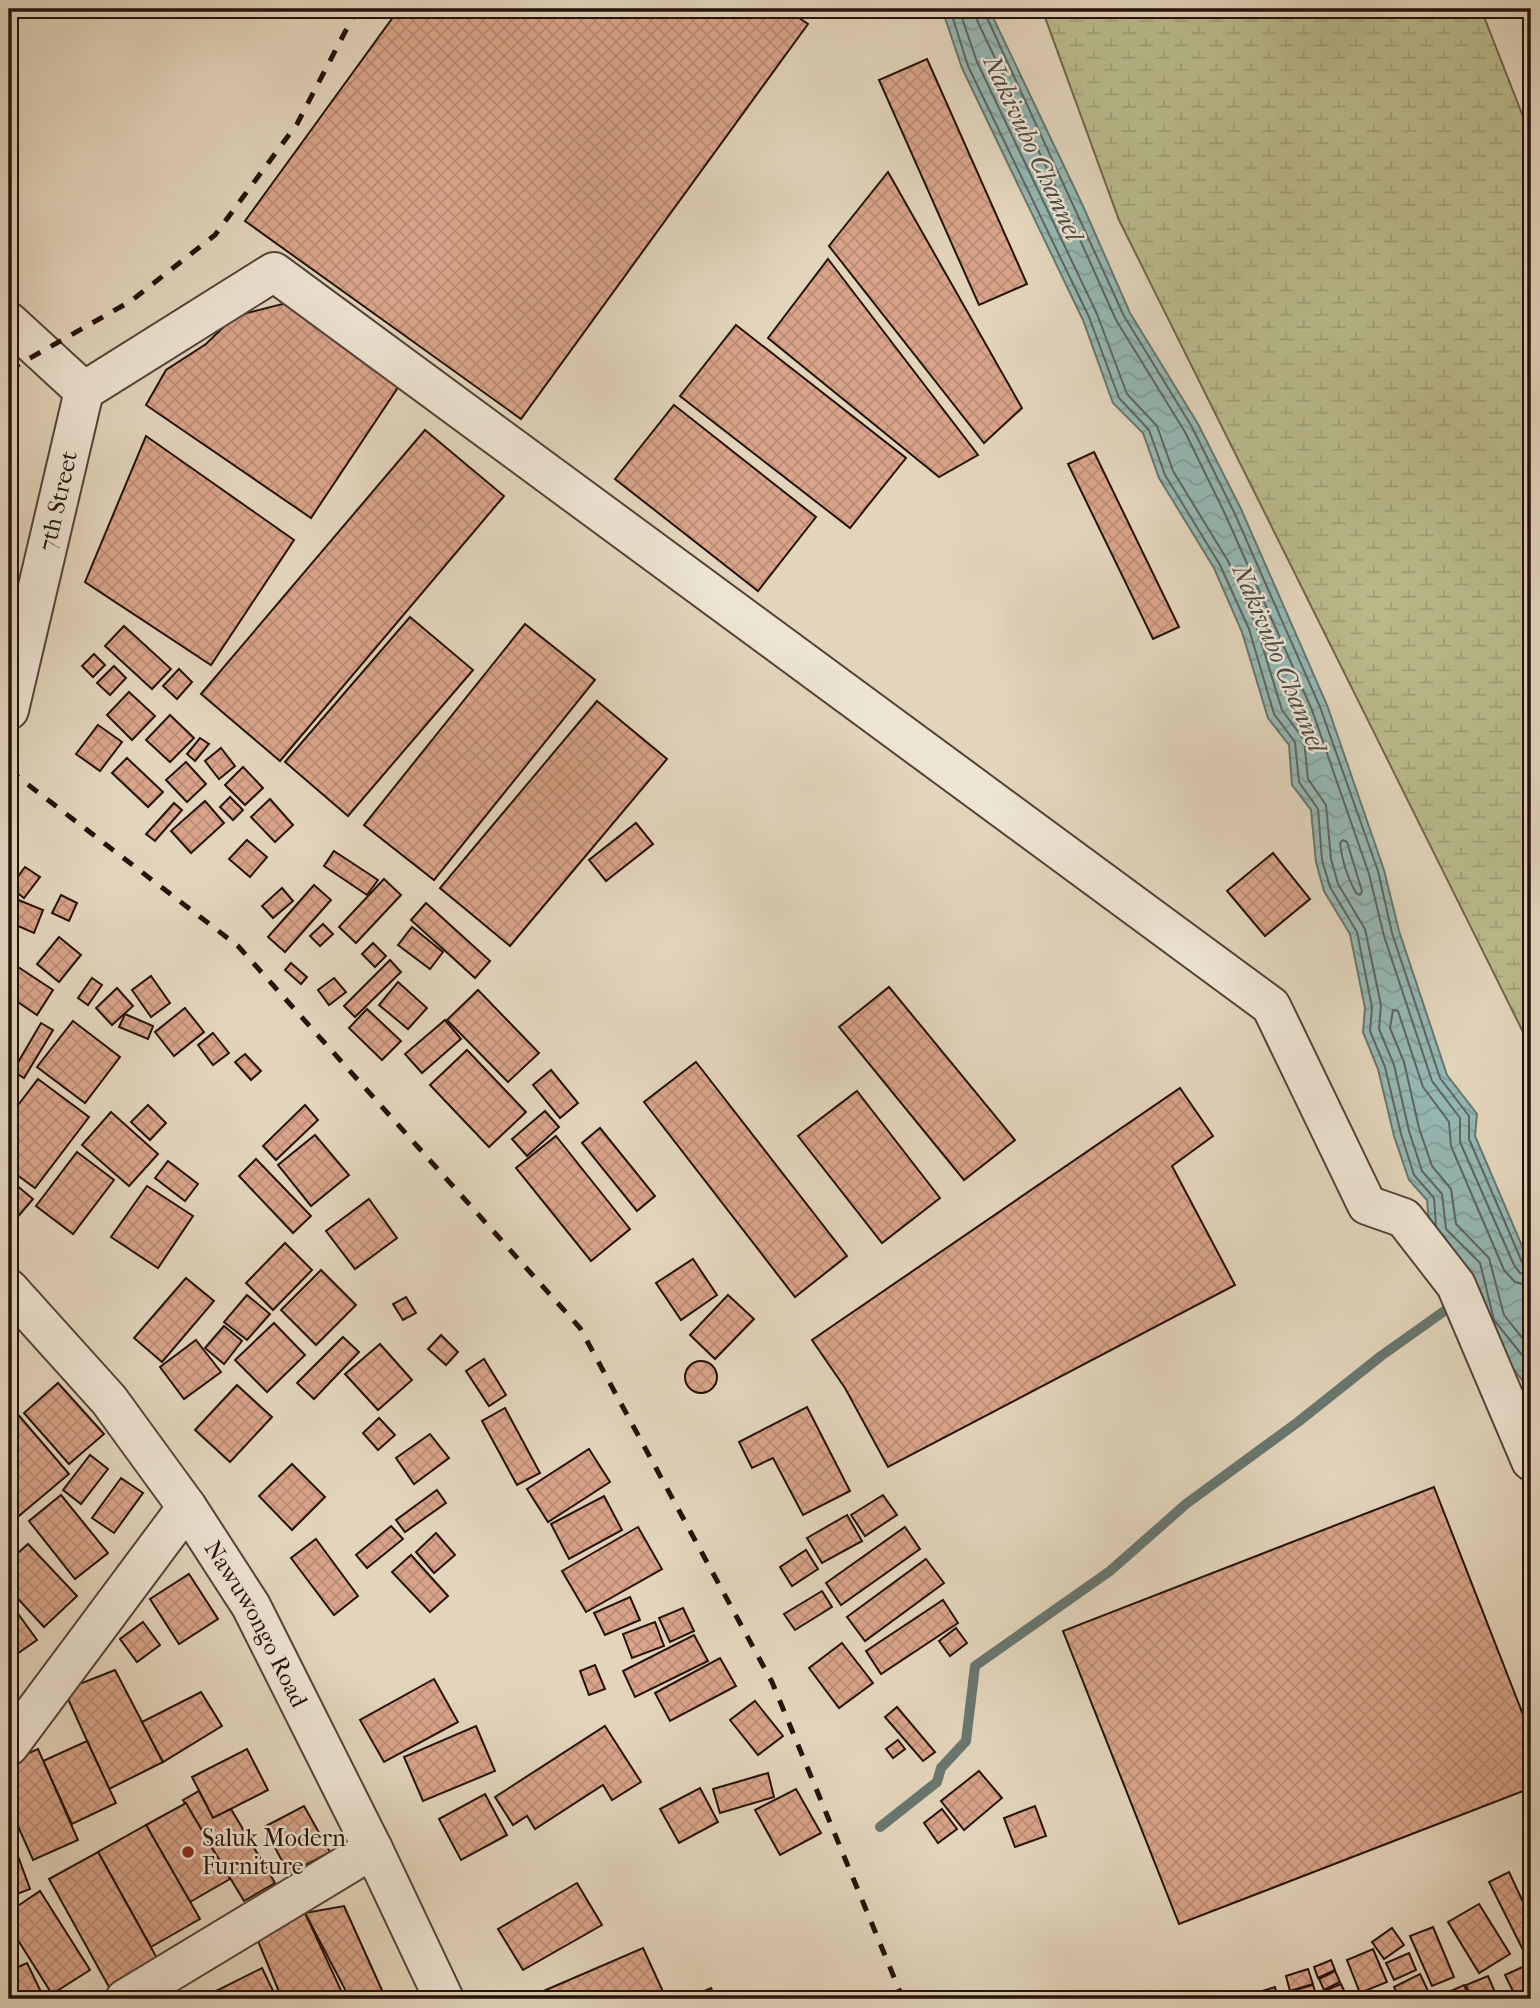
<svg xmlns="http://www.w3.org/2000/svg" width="1540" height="2008" font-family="'IM FELL French Canon',serif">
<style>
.wetland{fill:url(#wetland-marsh);stroke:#70664c;stroke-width:2}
.water{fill:url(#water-waves);stroke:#687670;stroke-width:2}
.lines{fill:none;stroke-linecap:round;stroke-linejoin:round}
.shore{stroke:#5d655f;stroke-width:2}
.stream{stroke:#687670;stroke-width:10}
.building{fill:url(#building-cross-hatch);stroke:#25120b;stroke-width:2}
.minor-casing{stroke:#544337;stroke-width:42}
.minor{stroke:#ede4d3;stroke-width:38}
.rail{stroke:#25120b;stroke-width:5;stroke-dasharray:12 12;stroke-linecap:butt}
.poi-dot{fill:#8f2418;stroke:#ede4d3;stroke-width:2.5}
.labels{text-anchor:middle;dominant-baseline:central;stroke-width:5;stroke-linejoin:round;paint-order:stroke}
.street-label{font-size:24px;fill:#25120b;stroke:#ede4d3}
.poi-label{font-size:24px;fill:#25120b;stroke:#ede4d3;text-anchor:start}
.water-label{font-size:26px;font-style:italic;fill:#4c4c46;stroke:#ede4d3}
</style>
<defs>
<pattern id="wetland-marsh" width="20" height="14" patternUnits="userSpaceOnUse" patternTransform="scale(1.75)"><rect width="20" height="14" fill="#babb8c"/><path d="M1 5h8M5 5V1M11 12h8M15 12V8" fill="none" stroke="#a0a077"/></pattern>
<pattern id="water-waves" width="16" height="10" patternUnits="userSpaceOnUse" patternTransform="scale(1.75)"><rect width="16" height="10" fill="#95b8b3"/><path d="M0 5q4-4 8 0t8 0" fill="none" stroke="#809d99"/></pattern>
<pattern id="building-cross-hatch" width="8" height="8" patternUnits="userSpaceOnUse" patternTransform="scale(1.75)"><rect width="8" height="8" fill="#d9a489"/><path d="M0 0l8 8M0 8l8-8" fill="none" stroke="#ba8c75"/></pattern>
</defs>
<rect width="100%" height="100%" fill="#e3d5bc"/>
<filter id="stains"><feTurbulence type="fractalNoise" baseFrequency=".00286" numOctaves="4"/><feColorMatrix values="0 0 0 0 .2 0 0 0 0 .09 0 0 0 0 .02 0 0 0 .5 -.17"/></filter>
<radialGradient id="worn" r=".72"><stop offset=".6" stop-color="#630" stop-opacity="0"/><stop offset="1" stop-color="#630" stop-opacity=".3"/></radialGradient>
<path class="wetland" d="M1042,9h439l50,128v911l-412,-828z"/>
<path class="water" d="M942,9h47l94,197 47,107 68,111 43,85 86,196 57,165 15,61 48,144 30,39 -2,22 56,131v133l-9,-20 -42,-54 -50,-91 -3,-35 -18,-20 -15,-44 -16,-67 -15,-37 2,-24 -15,-74 -26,-43 -8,-29 -5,-52 -19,-25 -3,-40 -21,-27 -26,-86 -28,-64 -55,-90 -16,-45 -30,-30 -30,-83 -121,-252z"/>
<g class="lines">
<g class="shore">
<path d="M950,9l18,57 121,251 30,81 30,32 16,45 55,90 29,64 25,85 21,28 4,40 19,27 4,51 8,27 27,45 15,75 -2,24 15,36 16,67 13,41 20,23 2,28"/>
<path d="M959,9l18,53 120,252 30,80 30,32 16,45 55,90 28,64 26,85 22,30 4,39 18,26 5,54 7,25 27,45 16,76 -2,24 15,36 15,66 13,40 20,23 4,35 34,34 14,57 37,46"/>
<path d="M974,9l2,9 92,195 48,107 69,112 41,84 86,194 57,164 15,62 48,145 28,37v24l54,123 6,8 11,2"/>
<path d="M983,9l141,307 68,111 42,85 86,195 58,164 14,62 48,145 29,38v23l53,123 4,4 5,1"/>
<path d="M1343,840l4,2 15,49 -2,4 -4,-2c-9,-16 -14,-32 -16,-50z"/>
<path d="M1531,1286l-16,-4 -11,-12 -53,-124 -2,-24 -26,-35 -25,-76 -5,-1 -3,18 14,34 15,66 13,38 19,23 5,35 33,34 15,57 27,34"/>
</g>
<path class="stream" d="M880,1827l57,-45 4,-14 25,-27 9,-75 135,-95 76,-67 112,-82 83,-66 69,-49"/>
</g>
<g class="building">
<path d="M399,9h387l22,15 -287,395 -276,-198z"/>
<path d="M927,59l100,225 -48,21 -100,-225z"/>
<path d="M888,172l134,236 -38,35 -155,-197z"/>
<path d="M828,259l150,196 -39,22 -171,-139z"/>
<path d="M306,298l101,76 -96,144 -165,-113 20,-35 40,-26 29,-28z"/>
<path d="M736,325l170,133 -56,70 -170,-132z"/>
<path d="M674,405l142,112 -58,74 -143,-112z"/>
<path d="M425,430l79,66 -224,265 -79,-67z"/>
<path d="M146,436l148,104 -83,125 -126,-83z"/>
<path d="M1094,452l85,175 -26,12 -85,-175z"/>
<path d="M410,617l63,53 -125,146 -63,-54z"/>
<path d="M525,624l70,56 -161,200 -70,-55z"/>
<path d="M124,626l47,43 -19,20 -47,-43z"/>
<path d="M94,654l11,11 -12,12 -11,-11z"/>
<path d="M114,666l12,12 -16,17 -13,-12z"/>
<path d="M179,669l13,13 -15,17 -14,-13z"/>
<path d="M129,692l26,24 -23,24 -25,-25z"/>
<path d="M597,701l70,58 -157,187 -70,-58z"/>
<path d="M170,715l24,23 -24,24 -24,-22z"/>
<path d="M98,725l24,17 -22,29 -24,-17z"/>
<path d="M200,738l9,6 -14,17 -8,-7z"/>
<path d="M221,748l14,18 -16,13 -14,-18z"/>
<path d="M127,758l36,34 -15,15 -36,-34z"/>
<path d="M186,762l20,22 -19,18 -21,-22z"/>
<path d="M243,767l20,21 -18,17 -20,-20z"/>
<path d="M230,797l13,13 -10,10 -13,-13z"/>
<path d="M270,799l23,26 -18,17 -24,-25z"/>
<path d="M205,801l19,22 -33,30 -20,-22z"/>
<path d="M174,803l8,7 -27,31 -9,-7z"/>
<path d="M636,823l17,21 -47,37 -17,-21z"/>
<path d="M247,840l20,17 -17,20 -21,-18z"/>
<path d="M334,851l44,29 -11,15 -43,-29z"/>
<path d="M1273,853l37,46 -45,37 -38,-45z"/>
<path d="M25,867l15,10 -16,21 -14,-11z"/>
<path d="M384,879l17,16 -45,48 -17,-16z"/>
<path d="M314,885l17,15 -46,52 -17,-15z"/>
<path d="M282,888l11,13 -20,17 -11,-12z"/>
<path d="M61,895l16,8 -8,18 -17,-8z"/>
<path d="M16,899l27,11 -9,23 -25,-11v-6z"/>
<path d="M426,903l64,58 -15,17 -64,-58z"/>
<path d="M323,924l10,10 -13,12 -10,-10z"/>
<path d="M412,927l31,25 -13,17 -32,-24z"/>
<path d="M59,937l22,18 -22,27 -22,-18z"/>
<path d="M373,943l13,13 -11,11 -13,-13z"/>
<path d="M390,960l11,12 -46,45 -11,-11z"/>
<path d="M9,961l44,29 -16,25 -28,-19z"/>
<path d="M291,963l16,14 -6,7 -16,-14z"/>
<path d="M151,976l19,27 -19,14 -19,-27z"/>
<path d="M92,978l10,7 -14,20 -10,-7z"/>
<path d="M334,978l12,14 -17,13 -11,-15z"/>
<path d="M398,982l29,26 -19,21 -29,-24z"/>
<path d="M889,987l126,153 -51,40 -125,-153z"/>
<path d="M117,988l16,18 -21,19 -16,-17z"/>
<path d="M478,990l61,63 -31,29 -61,-62z"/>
<path d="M185,1008l19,24 -30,24 -19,-24z"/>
<path d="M367,1009l34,32 -19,19 -33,-32z"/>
<path d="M125,1014l28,12 -5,13 -29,-12z"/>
<path d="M445,1020l16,19 -39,34 -17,-19z"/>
<path d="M73,1021l47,36 -35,46 -48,-36z"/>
<path d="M41,1023l12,7 -29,48 -11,-7z"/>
<path d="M213,1033l16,20 -16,12 -15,-20z"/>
<path d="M467,1050l59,62 -37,35 -59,-62z"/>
<path d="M245,1054l16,17 -10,9 -16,-18z"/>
<path d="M696,1062l151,194 -52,41 -151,-195z"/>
<path d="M551,1070l27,33 -18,15 -27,-33z"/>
<path d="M38,1079l51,38 -54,71 -26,-19v-52z"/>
<path d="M1180,1088l33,48 -41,30 63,119 -347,182 -43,-79 -33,-48z"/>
<path d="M857,1091l83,107 -58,45 -84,-107z"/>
<path d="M148,1105l18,18 -16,17 -19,-18z"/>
<path d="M305,1105l13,15 -42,40 -13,-14z"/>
<path d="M545,1111l14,16 -32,29 -15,-17z"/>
<path d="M111,1112l47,42 -29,32 -47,-41z"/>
<path d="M600,1128l55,68 -18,15 -55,-68z"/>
<path d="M315,1135l34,40 -38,31 -33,-41z"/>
<path d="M556,1136l74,93 -39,32 -75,-93z"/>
<path d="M77,1152l37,28 -41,54 -37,-28z"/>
<path d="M256,1159l55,57 -18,17 -54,-57z"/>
<path d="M168,1161l30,23 -13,17 -30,-23z"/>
<path d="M9,1179l24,20 -18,21 -6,-5z"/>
<path d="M147,1186l46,30 -35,52 -47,-31z"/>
<path d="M369,1199l28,39 -42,31 -29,-38z"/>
<path d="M285,1243l27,27 -39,40 -27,-27z"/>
<path d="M693,1259l24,36 -36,25 -25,-37z"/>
<path d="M321,1270l35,35 -40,40 -35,-35z"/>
<path d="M186,1278l28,23 -52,61 -28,-24z"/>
<path d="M247,1295l23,19 -23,26 -23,-18z"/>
<path d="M728,1295l26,24 -39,40 -25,-24z"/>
<path d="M406,1297l10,16 -13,7 -10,-16z"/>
<path d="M274,1323l31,32 -38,37 -32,-32z"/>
<path d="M224,1326l18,15 -18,23 -19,-16z"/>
<path d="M441,1335l17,17 -12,13 -18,-16z"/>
<path d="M343,1337l16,15 -45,47 -17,-16z"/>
<path d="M196,1340l25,32 -37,27 -24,-32z"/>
<path d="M380,1344l32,36 -34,30 -33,-36z"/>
<path d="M484,1359l22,36 -17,11 -23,-35z"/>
<circle cx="701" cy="1377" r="16"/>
<path d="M9,1367l8,10 -8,7z"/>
<path d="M58,1383l46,51 -35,30 -45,-51z"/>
<path d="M237,1385l35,32 -42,45 -35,-32z"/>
<path d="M807,1407l43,84 -47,24 -30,-57 -21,10 -13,-26z"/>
<path d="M505,1408l35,65 -23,12 -35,-64z"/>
<path d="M15,1411l54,63 -55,46 -5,-6v-97z"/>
<path d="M379,1418l16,17 -17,15 -15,-17z"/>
<path d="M430,1434l19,24 -35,26 -18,-26z"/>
<path d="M589,1449l21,33 -62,40 -21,-33z"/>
<path d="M90,1455l18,14 -27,35 -18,-14z"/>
<path d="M292,1464l33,33 -33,33 -33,-34z"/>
<path d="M121,1478l22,15 -29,40 -22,-15z"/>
<path d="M1434,1487l97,248v53l-352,136 -116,-293z"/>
<path d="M437,1490l9,13 -41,29 -9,-12z"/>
<path d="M61,1495l47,58 -33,26 -46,-58z"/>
<path d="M883,1495l14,20 -32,21 -14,-21z"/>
<path d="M604,1496l18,34 -53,29 -18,-35z"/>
<path d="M847,1515l15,26 -40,22 -15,-25z"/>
<path d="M391,1526l12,13 -36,29 -11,-13z"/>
<path d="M638,1527l24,42 -76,43 -24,-41z"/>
<path d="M905,1527l15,22 -79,56 -15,-22z"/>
<path d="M436,1533l19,22 -21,18 -18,-21z"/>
<path d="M316,1539l42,57 -24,19 -43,-57z"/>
<path d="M28,1544l49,52 -33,31 -35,-38v-28z"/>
<path d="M806,1550l12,19 -26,17 -12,-19z"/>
<path d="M411,1555l37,41 -18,16 -38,-40z"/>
<path d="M926,1559l18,24 -79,58 -18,-24z"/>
<path d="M189,1574l29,45 -39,25 -29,-45z"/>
<path d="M822,1591l10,16 -37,23 -11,-16z"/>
<path d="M630,1597l10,23 -35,15 -11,-22z"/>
<path d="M943,1600l15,23 -77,51 -15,-23z"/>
<path d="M11,1604l26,36 -26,18 -2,-3v-50z"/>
<path d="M683,1608l11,23 -24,11 -11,-24z"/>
<path d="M143,1622l17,23 -23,17 -17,-23z"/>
<path d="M655,1622l9,24 -32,12 -9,-24z"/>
<path d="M956,1628l11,15 -17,13 -11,-15z"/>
<path d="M694,1635l14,26 -73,36 -12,-26z"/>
<path d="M842,1643l31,40 -34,25 -30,-40z"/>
<path d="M720,1658l16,28 -66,35 -15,-28z"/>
<path d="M595,1665l10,24 -16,6 -9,-24z"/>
<path d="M115,1670l48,92 -54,27 -45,-99z"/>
<path d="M434,1679l24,43 -74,40 -24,-42z"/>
<path d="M201,1692l21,34 -59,36 -21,-40z"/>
<path d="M755,1701l28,35 -25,19 -28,-35z"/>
<path d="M897,1707l38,45 -12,9 -38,-44z"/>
<path d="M476,1726l19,45 -72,30 -19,-44z"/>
<path d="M605,1726l36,56 -29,18 -9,-15 -68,44 -8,-13 -14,9 -18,-28z"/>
<path d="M898,1740l7,9 -12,9 -7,-9z"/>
<path d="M87,1741l29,62 -44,21 -29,-63z"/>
<path d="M38,1749l40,91 -45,20 -24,-54v-44z"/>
<path d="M247,1749l21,41 -55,28 -21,-41z"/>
<path d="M979,1771l23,27 -38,32 -23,-29z"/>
<path d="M768,1773l6,24 -54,16 -7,-24z"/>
<path d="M700,1788l18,34 -39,21 -19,-34z"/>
<path d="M796,1789l25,44 -41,22 -25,-45z"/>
<path d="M199,1791l14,27 18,-9 44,74 -31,18 -61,-101z"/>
<path d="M485,1794l22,41 -46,25 -22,-41z"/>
<path d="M186,1803l44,76 -40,23 -44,-77z"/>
<path d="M304,1806l26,46 -41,22 -25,-47z"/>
<path d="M1035,1806l11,30 -31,11 -11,-29z"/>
<path d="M942,1809l15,20 -19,14 -14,-20z"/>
<path d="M146,1825l54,94 -49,28 -53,-95z"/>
<path d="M11,1837l19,52 -21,8v-59z"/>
<path d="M98,1852l60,108 -49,27 -60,-108z"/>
<path d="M1509,1872l22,47v30l-7,3 -35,-70z"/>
<path d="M577,1883l25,42 -79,45 -25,-41z"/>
<path d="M40,1891l50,79 -38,24 -43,-68v-14z"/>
<path d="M1479,1904l31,50 -31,19 -31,-51z"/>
<path d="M344,1906l42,93h-36l-45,-86z"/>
<path d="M305,1913l40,86h-63l-24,-58z"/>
<path d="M1433,1927l21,50 -22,9 -22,-50z"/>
<path d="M1392,1928l12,17 -20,14 -12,-17z"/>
<path d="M9,1944l9,16 -9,6z"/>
<path d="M643,1948l22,48 -7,3h-133z"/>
<path d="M1373,1949l14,33 -27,11 -13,-33z"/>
<path d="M1409,1953l7,17 -22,10 -8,-17z"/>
<path d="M1331,1960l4,10 -17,8 -4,-11z"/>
<path d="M27,1963l16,33 -7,3h-27v-28z"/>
<path d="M1531,1963v33l-14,3 -12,-24z"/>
<path d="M262,1968l15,31h-62l-3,-6z"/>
<path d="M1308,1969l5,15 -23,7 -4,-15z"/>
<path d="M1335,1971l5,11 -16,8 -5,-11z"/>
<path d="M1420,1974l9,19 -14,6h-15l-6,-12z"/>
<path d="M1488,1976l9,21 -6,2h-19l-6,-14z"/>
<path d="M1341,1984l6,13 -6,2h-14l-3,-8z"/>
<path d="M1313,1985l4,12 -24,2 -2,-8z"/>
<path d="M1464,1985l6,14h-26l-2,-4z"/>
<path d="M1275,1987l3,12h-28l-1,-4z"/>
<path d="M711,1988l5,11h-30z"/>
<path d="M1388,1991l3,8h-25z"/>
</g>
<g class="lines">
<defs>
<g id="minor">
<path d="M9,322l75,69 -75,319"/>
<path d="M84,391l190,-119 997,734 96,199 37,13 52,67 75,176"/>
<path id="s1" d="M9,1289l100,111 78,107 64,99 122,243 71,150"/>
<path d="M9,1746l178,-239"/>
<path d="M125,1999l248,-150"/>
</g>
</defs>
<use href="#minor" class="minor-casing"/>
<use href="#minor" class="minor"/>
<g class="rail">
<path d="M9,370l122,-69 84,-66 82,-111 60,-115"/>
<path d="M9,770l229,176 342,382 192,354 131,317"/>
</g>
</g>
<circle class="poi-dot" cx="188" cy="1852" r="7"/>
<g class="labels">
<g class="street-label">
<text transform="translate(58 501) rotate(-77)">7th Street</text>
<text stroke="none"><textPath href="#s1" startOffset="418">Nawuwongo Road</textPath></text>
</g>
<g class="poi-label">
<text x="202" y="1838">Saluk Modern<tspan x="202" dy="28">Furniture</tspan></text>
</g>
<g class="water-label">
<text transform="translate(1033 148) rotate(65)">Nakivubo Channel</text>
<text transform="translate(1279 658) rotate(67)">Nakivubo Channel</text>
</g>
</g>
<rect width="1540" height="2008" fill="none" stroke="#e3d5bc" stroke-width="35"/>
<rect x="10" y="10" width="1519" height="1987" fill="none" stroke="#25120b" stroke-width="3.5"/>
<rect x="18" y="18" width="1505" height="1973" fill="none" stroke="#25120b" stroke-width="2"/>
<rect width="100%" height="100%" filter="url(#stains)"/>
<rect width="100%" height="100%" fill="url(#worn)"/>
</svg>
